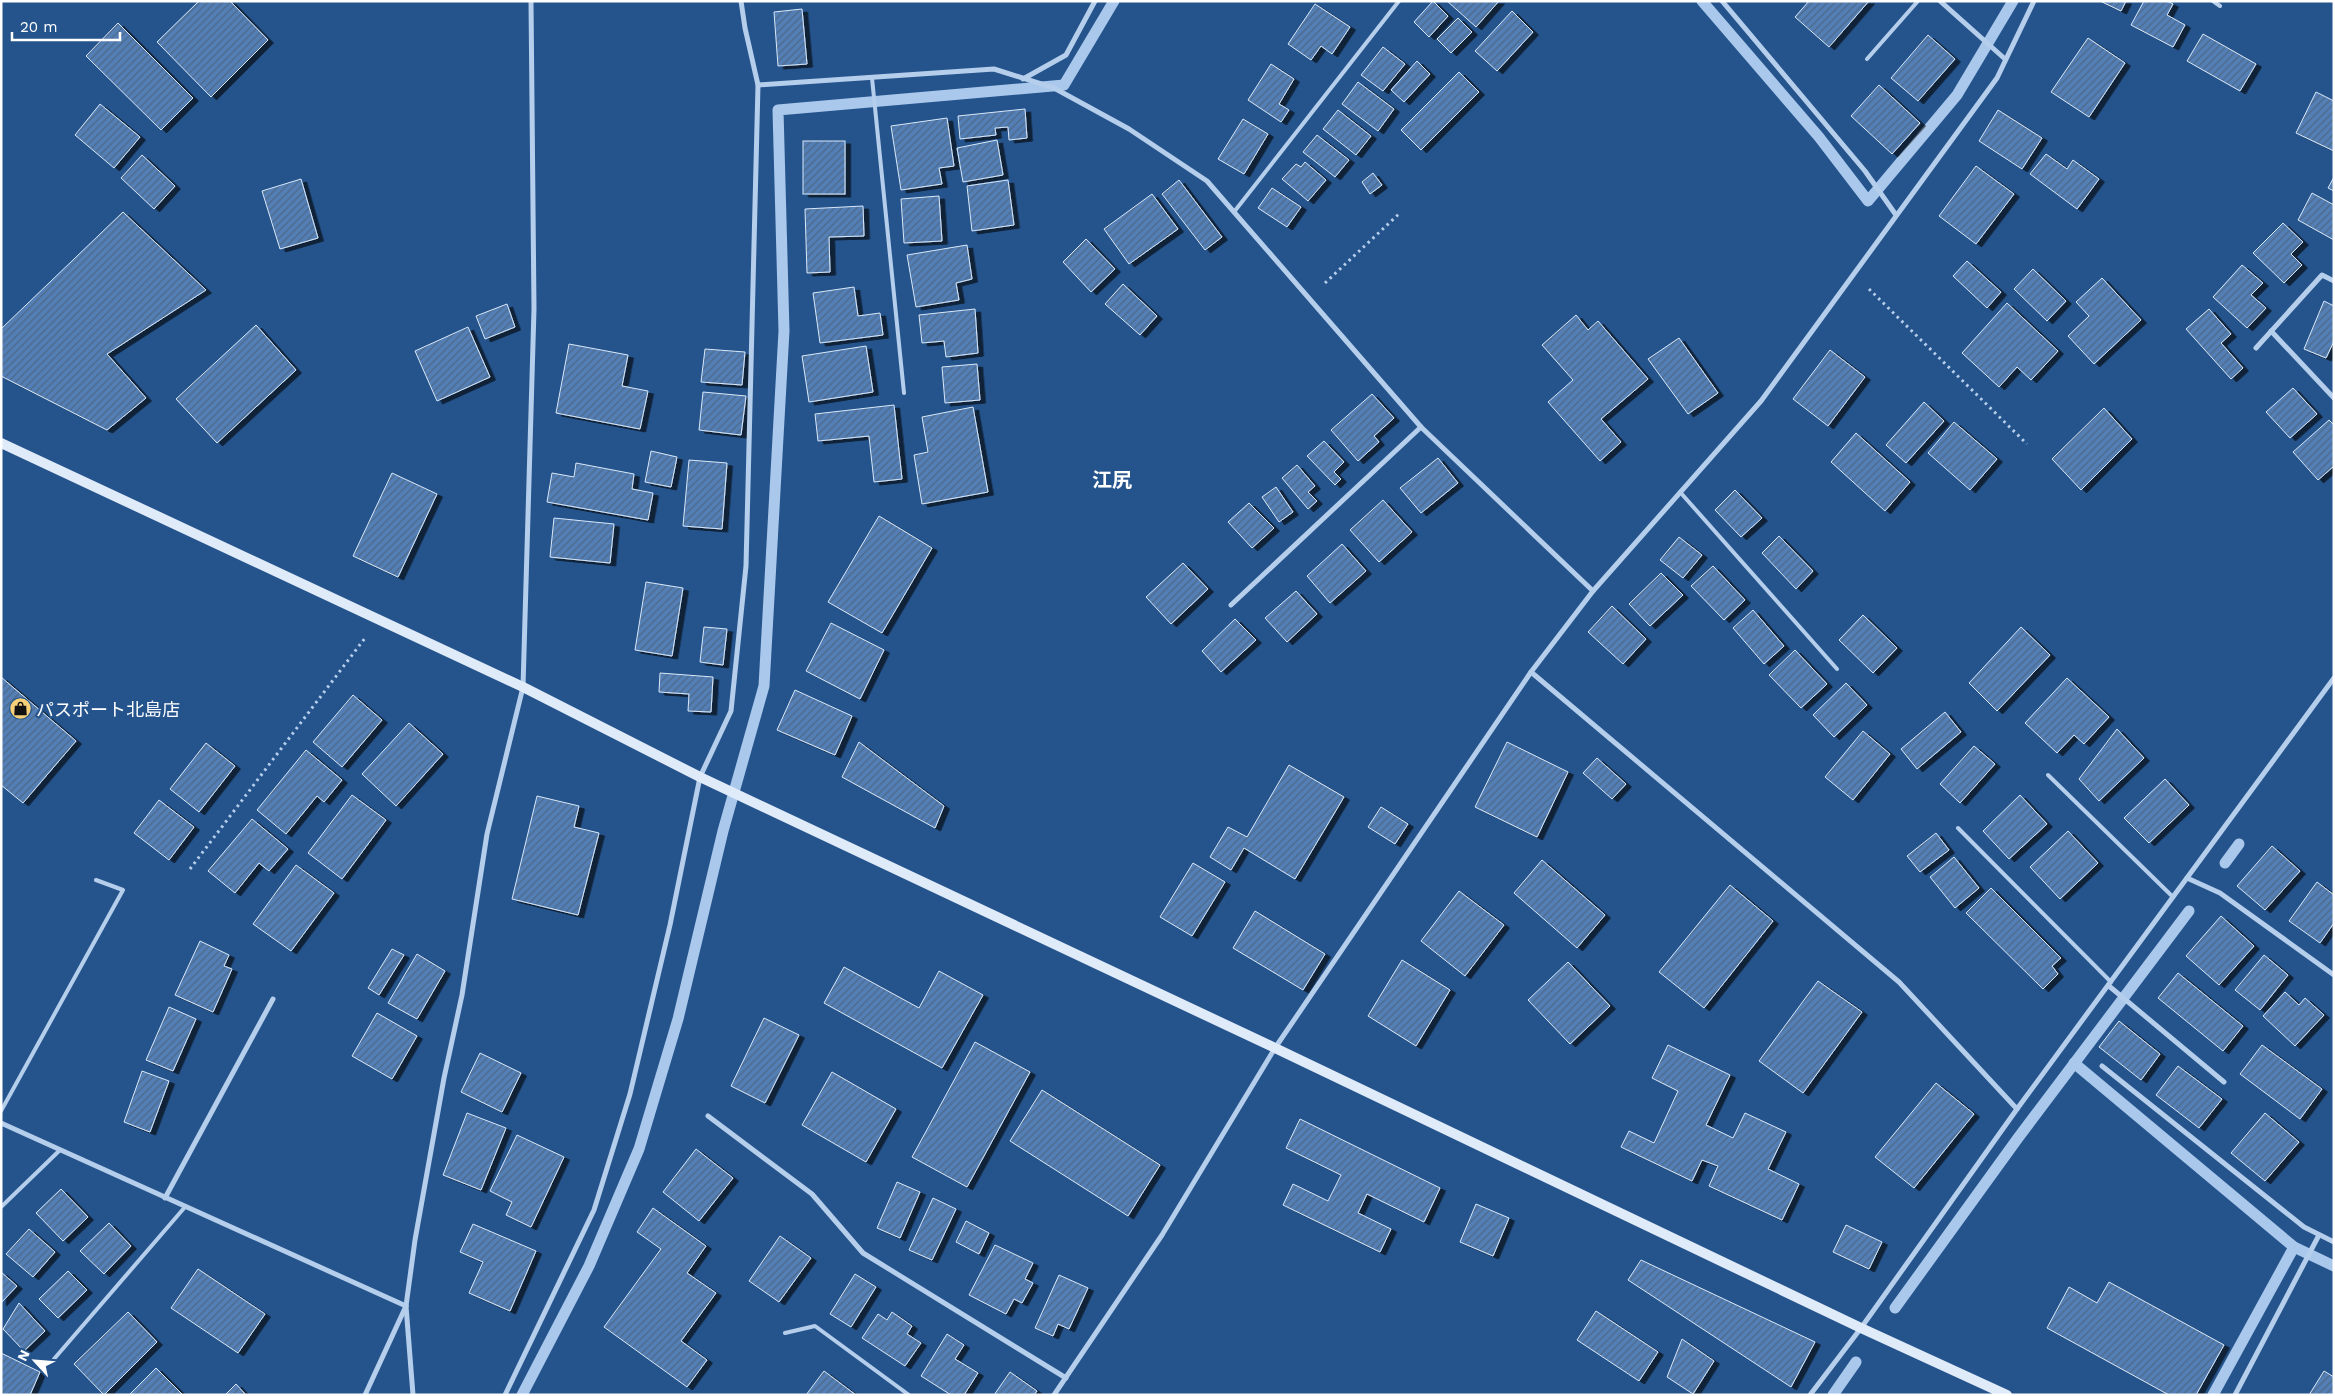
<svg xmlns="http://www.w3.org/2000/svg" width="2335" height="1396" font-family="'Work Sans','Noto Sans JP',sans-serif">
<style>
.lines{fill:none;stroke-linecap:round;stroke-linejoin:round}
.stream{stroke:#a9c8ec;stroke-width:11}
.building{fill:url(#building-hatch);stroke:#d9e8f8;filter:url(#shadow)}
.path{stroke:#b5ceeb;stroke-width:3;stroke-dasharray:2.5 4;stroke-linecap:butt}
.lane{stroke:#b5ceeb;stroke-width:4}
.street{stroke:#b5ceeb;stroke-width:5}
.secondary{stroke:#e0ebf9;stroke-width:10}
.labels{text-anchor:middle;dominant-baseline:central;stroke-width:4;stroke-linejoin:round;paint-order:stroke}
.poi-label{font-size:18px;fill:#fff;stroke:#25548d;text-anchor:start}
.quarter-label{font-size:20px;font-weight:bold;fill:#fff;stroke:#25548d}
</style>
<defs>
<pattern id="building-hatch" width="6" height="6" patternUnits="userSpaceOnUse" patternTransform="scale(1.25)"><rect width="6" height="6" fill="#527fb6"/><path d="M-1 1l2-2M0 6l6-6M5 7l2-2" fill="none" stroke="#4f6886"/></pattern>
<filter id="shadow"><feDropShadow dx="5.5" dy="3" stdDeviation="0" flood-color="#0009"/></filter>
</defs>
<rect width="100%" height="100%" fill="#25548d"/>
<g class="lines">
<g class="stream">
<path d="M1702,1l117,136 49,64 89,-106 56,-94"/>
<path d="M2225,863l14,-19"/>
<path d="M2074,1063l220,184 40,19"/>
<path d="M1895,1308l123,-170 171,-227"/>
<path d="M522,1395l67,-129 50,-117 39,-130 45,-188 41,-145 20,-355 -6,-221 286,-25 50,-84"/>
<path d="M1833,1395l23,-33"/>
<path d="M2213,1395l81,-148"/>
</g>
</g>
<g class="building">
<path d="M199,1h31l38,39 -57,57 -54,-55z"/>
<path d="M1433,1l15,15 -19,21 -15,-15z"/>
<path d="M1447,1h52l-23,26z"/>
<path d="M1809,1h60l-40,46 -34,-30z"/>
<path d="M2100,1h26l-5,10z"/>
<path d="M2144,1h23l6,3 -6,11 18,10 -12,22 -42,-22z"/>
<path d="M1315,4l35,23 -18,27 -11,-8 -10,14 -23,-16z"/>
<path d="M802,9l5,55 -29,2 -4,-54z"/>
<path d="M1512,11l21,21 -36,39 -22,-20z"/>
<path d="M1458,18l14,14 -21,21 -14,-14z"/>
<path d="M118,23l75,75 -32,32 -75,-74z"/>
<path d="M2203,34l53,30 -16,27 -53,-30z"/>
<path d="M1928,35l27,24 -37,42 -27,-23z"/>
<path d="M2088,38l37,25 -36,54 -38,-25z"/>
<path d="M1383,47l22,17 -22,27 -22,-16z"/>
<path d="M1417,61l13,13 -26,28 -13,-12z"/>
<path d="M1271,64l23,15 -15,25 10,6 -8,12 -33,-22z"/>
<path d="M1459,72l20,20 -58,58 -20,-20z"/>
<path d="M1358,82l36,27 -16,22 -36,-27z"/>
<path d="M1879,85l41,38 -28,31 -41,-38z"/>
<path d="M2316,92l18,9v50l-38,-18z"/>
<path d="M100,104l40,33 -26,31 -39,-33z"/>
<path d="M1025,109l2,29 -18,2 -1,-13 -13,1 1,7 -36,4 -2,-23z"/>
<path d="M1338,110l33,26 -15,19 -33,-26z"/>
<path d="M1998,110l44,28 -20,31 -43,-28z"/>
<path d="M947,118l7,48 -15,2 3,16 -41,6 -10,-64z"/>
<path d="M1243,119l25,15 -24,40 -26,-15z"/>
<path d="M1317,135l32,25 -14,17 -32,-25z"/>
<path d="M997,140l6,35 -40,7 -6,-34z"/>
<rect x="803" y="141" width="42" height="53"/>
<path d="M2046,154l21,15 6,-9 26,19 -22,30 -47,-35z"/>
<path d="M142,155l33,31 -21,23 -33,-31z"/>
<path d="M1305,162l21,18 -18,21 -26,-22 14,-15 5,3z"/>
<path d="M1976,166l38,28 -38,50 -37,-28z"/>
<path d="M1373,173l9,12 -12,9 -8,-12z"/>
<path d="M2334,177v14l-6,-3z"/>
<path d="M301,179l17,59 -38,11 -18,-58z"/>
<path d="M1008,180l6,45 -42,6 -5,-45z"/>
<path d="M1179,180l43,57 -17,13 -43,-56z"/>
<path d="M1272,188l29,19 -14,20 -29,-19z"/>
<path d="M2312,193l22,12v35l-36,-20z"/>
<path d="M1152,194l26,35 -49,35 -25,-35z"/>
<path d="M939,196l3,45 -38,2 -3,-44z"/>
<path d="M863,206l1,30 -35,1 1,35 -23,1 -2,-64z"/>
<path d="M123,212l83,78 -99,64 39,44 -39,32 -106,-54v-47z"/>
<path d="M2283,223l20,19 -12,12 11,11 -18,18 -31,-30z"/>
<path d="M1086,239l29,30 -24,23 -28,-30z"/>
<path d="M967,245l5,34 -16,4 3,17 -43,7 -9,-52z"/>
<path d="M1967,261l34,31 -14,16 -34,-32z"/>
<path d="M2242,265l21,18 -12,12 15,13 -19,20 -34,-31z"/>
<path d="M2033,269l33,32 -19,20 -33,-32z"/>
<path d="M2102,278l39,42 -47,44 -26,-28 21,-20 -13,-14z"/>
<path d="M1123,284l34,32 -17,19 -35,-31z"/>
<path d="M854,287l4,29 22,-3 3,22 -63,8 -7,-50z"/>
<path d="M2324,301l10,5v35l-8,17 -22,-9z"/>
<path d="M2007,303l51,48 -27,29 -14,-13 -18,20 -37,-34z"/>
<path d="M507,304l8,23 -30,12 -9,-23z"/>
<path d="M975,309l3,44 -32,4 -2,-16 -22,2 -3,-28z"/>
<path d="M2209,309l22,25 -10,9 22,25 -12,11 -45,-50z"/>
<path d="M1576,315l12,15 10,-9 50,58 -47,40 20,23 -21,19 -52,-59 25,-22 -31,-35z"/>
<path d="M256,325l40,45 -79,73 -41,-44z"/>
<path d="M468,327l22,50 -53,24 -22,-50z"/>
<path d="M1679,338l39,55 -30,21 -40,-55z"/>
<path d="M569,344l59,11 -6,31 26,5 -8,38 -84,-16z"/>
<path d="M866,346l7,46 -64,10 -7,-46z"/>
<path d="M705,349l40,3 -3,33 -41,-3z"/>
<path d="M1830,350l35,27 -37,49 -35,-27z"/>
<path d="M977,364l3,36 -35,3 -3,-36z"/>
<path d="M2293,388l24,26 -27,24 -24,-26z"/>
<path d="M703,392l43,4 -5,39 -42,-5z"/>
<path d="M1372,394l22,24 -20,18 5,6 -21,19 -27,-31z"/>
<path d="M1924,402l20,19 -38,42 -20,-18z"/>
<path d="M894,405l8,74 -28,3 -5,-46 -51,5 -3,-27z"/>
<path d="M973,407l15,85 -66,12 -8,-49 14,-3 -6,-35z"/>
<path d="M2104,408l28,31 -51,51 -29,-31z"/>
<path d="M2329,420l5,5v41l-16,14 -25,-28z"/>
<path d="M1954,422l43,37 -27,31 -42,-37z"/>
<path d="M1856,433l54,49 -25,29 -54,-49z"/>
<path d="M1324,441l20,21 -10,10 7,7 -6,6 -28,-29z"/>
<path d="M651,451l26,6 -6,30 -26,-5z"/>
<path d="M1438,458l20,25 -37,30 -21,-25z"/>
<path d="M689,460l38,3 -5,66 -39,-3z"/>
<path d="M576,463l58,11 -2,15 21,4 -5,27 -101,-18 5,-29 22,4z"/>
<path d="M1297,465l18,21 -7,6 9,9 -9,8 -26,-31z"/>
<path d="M392,473l45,21 -39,83 -45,-21z"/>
<path d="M1276,487l17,25 -14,10 -17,-25z"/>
<path d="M1735,490l27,28 -21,19 -26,-27z"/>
<path d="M1383,500l29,32 -33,30 -29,-32z"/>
<path d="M1249,503l25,25 -22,20 -24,-26z"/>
<path d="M879,516l53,32 -50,85 -54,-31z"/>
<path d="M554,518l60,6 -4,39 -60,-6z"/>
<path d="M1779,536l34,35 -17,18 -34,-36z"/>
<path d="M1679,537l23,18 -19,23 -23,-18z"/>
<path d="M1342,544l24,27 -36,32 -23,-27z"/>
<path d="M1183,563l25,26 -37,35 -25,-27z"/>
<path d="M1713,566l32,34 -21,20 -33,-34z"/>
<path d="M1661,573l22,22 -33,31 -21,-22z"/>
<path d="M646,582l37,6 -11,68 -37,-6z"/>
<path d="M1296,591l21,23 -30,28 -22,-24z"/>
<path d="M1612,606l34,33 -23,25 -35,-32z"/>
<path d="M1753,610l31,36 -20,18 -31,-36z"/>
<path d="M1863,615l34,33 -24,25 -34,-33z"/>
<path d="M1235,619l21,21 -35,32 -19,-21z"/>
<path d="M831,623l53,27 -24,49 -54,-28z"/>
<path d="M704,627l23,2 -4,36 -23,-3z"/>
<path d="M2021,627l29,28 -53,56 -28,-28z"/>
<path d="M1795,650l32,34 -26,24 -32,-33z"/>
<path d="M660,673l53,4 -2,35 -23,-1 1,-17 -30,-2z"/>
<path d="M1,677l75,64 -53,62 -22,-18z"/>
<path d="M2067,678l42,39 -25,27 -10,-9 -17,18 -32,-30z"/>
<path d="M1846,683l21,22 -33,32 -21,-22z"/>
<path d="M795,690l57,26 -17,39 -58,-25z"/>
<path d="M353,695l29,25 -40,47 -29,-25z"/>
<path d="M1945,712l16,20 -44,37 -16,-20z"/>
<path d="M409,723l34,31 -47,52 -34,-32z"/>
<path d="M2117,729l27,29 -45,43 -20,-22z"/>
<path d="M1863,731l27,23 -37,46 -28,-23z"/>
<path d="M859,742l85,64 -9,22 -93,-51z"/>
<path d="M1507,742l61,30 -31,65 -62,-30z"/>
<path d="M206,743l29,23 -36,46 -29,-23z"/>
<path d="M1974,746l21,18 -35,39 -20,-19z"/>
<path d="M306,750l36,30 -18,22 -7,-6 -31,38 -29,-24z"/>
<path d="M1597,758l29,26 -14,15 -29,-26z"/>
<path d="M1289,765l55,32 -49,82 -51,-31 -13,22 -21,-13 18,-30 19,10z"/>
<path d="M2165,779l24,26 -40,38 -25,-25z"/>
<path d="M352,795l34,25 -44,59 -34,-26z"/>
<path d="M2020,795l27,29 -38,35 -26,-28z"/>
<path d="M537,796l42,10 -5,21 25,6 -21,82 -66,-16z"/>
<path d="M159,800l35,27 -25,33 -35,-27z"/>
<path d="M1381,807l27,17 -13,20 -27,-17z"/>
<path d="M252,819l36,30 -19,22 -10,-8 -24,30 -27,-22z"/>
<path d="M2068,831l30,32 -38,36 -30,-32z"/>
<path d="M1936,833l13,17 -29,22 -13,-16z"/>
<path d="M2272,846l28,25 -35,39 -28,-24z"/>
<path d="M1954,857l25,31 -24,20 -25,-31z"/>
<path d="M1542,860l63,55 -28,33 -63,-55z"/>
<path d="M1193,863l32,19 -33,54 -32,-19z"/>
<path d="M296,865l38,28 -43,58 -38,-27z"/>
<path d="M2317,882l17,13v28l-14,20 -31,-22z"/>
<path d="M1730,885l43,36 -69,87 -45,-36z"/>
<path d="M1991,888l70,70 -9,8 6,8 -15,15 -77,-76z"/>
<path d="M1459,891l45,34 -39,51 -44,-35z"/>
<path d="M1255,911l70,43 -22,36 -70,-42z"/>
<path d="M2221,916l33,30 -35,39 -33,-29z"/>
<path d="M200,941l29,14 -5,11 8,3 -19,43 -38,-17z"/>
<path d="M392,949l12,6 -25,40 -11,-7z"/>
<path d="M417,954l28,17 -28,48 -29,-16z"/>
<path d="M2264,955l24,20 -28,35 -25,-20z"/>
<path d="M1402,960l48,30 -34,56 -48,-30z"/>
<path d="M1568,962l42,44 -40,38 -42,-44z"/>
<path d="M844,967l75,41 20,-37 44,24 -41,73 -118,-65z"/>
<path d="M2178,973l65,53 -20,25 -65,-53z"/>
<path d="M1818,981l44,31 -59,81 -44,-32z"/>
<path d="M2285,992l14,13 6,-7 19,17 -29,31 -32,-30z"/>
<path d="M169,1007l27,12 -23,52 -27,-11z"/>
<path d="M377,1013l40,23 -25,43 -40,-23z"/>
<path d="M764,1018l35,17 -34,68 -34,-17z"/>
<path d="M2119,1021l41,33 -19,26 -42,-33z"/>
<path d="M975,1042l55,30 -63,115 -55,-30z"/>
<path d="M1668,1045l62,30 -24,50 27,13 12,-25 41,19 -18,37 31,15 -17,36 -73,-34 9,-20 -16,-6 -10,21 -71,-34 8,-16 25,12 24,-52 -26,-13z"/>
<path d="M2262,1045l60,44 -22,30 -60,-45z"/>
<path d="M480,1053l41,20 -19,39 -41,-20z"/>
<path d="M2178,1066l44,33 -23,29 -43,-33z"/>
<path d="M142,1071l27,10 -19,51 -26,-10z"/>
<path d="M832,1072l64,37 -30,53 -64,-37z"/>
<path d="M1936,1083l38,31 -60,74 -39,-31z"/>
<path d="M1042,1090l118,75 -32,51 -118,-75z"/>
<path d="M467,1113l39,15 -25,62 -38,-15z"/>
<path d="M2265,1113l34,29 -34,39 -34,-28z"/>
<path d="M1300,1119l140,69 -16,34 -57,-28 -9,19 33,16 -11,23 -97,-47 10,-21 35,17 13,-26 -55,-27z"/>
<path d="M517,1135l47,22 -33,70 -25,-12 6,-13 -22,-11z"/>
<path d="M696,1149l37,29 -34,43 -36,-29z"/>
<path d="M897,1182l23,10 -20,46 -23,-10z"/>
<path d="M61,1189l27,28 -25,24 -27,-28z"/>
<path d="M933,1198l23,11 -24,51 -23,-10z"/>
<path d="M1476,1204l33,14 -16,38 -33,-14z"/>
<path d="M653,1208l53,38 -19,27 29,20 -35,48 26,19 -20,27 -83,-60 57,-78 -24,-17z"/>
<path d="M966,1221l23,12 -10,21 -23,-12z"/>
<path d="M109,1223l22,23 -27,28 -24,-23z"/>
<path d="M473,1224l63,27 -26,60 -41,-18 14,-31 -23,-10z"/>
<path d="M1846,1225l36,17 -13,27 -36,-17z"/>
<path d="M29,1229l26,23 -22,25 -27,-23z"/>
<path d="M780,1236l31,22 -32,44 -30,-21z"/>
<path d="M995,1245l38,18 -8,16 8,4 -11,20 -8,-4 -8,15 -37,-19z"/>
<path d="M1641,1260l174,82 -24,45 -163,-107z"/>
<path d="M198,1269l67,45 -27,39 -67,-45z"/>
<path d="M68,1271l19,19 -29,28 -19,-19z"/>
<path d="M1,1272l16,14 -16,17z"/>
<path d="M855,1274l21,13 -25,40 -21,-13z"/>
<path d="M1059,1275l29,13 -19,41 -11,-5 -5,12 -18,-8z"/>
<path d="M2109,1282l115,63 -28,50h-27l-122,-67 22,-41 28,16z"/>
<path d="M19,1303l26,28 -21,20 -21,-22z"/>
<path d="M1596,1311l62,41 -19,29 -62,-41z"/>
<path d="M128,1312l29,30 -53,53 -30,-31z"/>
<path d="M892,1312l20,14 -5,8 14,9 -16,23 -43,-28 16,-24 9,6z"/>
<path d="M947,1334l17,11 -9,14 23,14 -14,22h-13l-30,-19z"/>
<path d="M1682,1339l32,22 -21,33 -26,-17z"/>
<path d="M1,1353l39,19 -10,23h-29z"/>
<path d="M156,1368l27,27h-54z"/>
<path d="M824,1371l32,24h-50z"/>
<path d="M2324,1371l10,6v18h-25z"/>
<path d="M1010,1372l27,19 -3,4h-40z"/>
<path d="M236,1384l10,11h-21z"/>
</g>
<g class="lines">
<g class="path">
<path d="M1325,283l76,-71"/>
<path d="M1869,289l158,155"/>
<path d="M190,869l175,-231"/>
</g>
<g class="lane">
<path d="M2213,1l7,5"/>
<path d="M1867,59l51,-58"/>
<path d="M872,78l32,315"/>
<path d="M1234,212l165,-211"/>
<path d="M1680,492l157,177"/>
<path d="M2048,775l125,122"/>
<path d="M1958,828l153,154"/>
<path d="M1,1111l122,-221 -27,-10"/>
<path d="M1,1207l59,-57"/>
<path d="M785,1333l30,-7 94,69"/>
<path d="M54,1359l131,-152"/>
</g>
<g class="street">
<path d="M741,1l4,27 13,57 236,-16 60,19 75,41 78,52 214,246 172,164"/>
<path d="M1722,1l143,170 31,44"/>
<path d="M1940,1l65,58"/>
<path d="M1023,79l43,-24 29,-54"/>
<path d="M2271,331l63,67"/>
<path d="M2256,348l66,-73 12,6"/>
<path d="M1231,605l190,-178"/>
<path d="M1531,672l368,310 118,127"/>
<path d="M2187,878l33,15 114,82"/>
<path d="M2109,986l115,96"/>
<path d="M2102,1066l202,161 30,15"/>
<path d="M708,1116l104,78 51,59 203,125"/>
<path d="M1,1123l405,183"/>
<path d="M165,1198l108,-199"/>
<path d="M365,1395l41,-89"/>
<path d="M413,1395l-7,-89 9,-66 29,-162 18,-83 25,-161 36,-147 11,-378 -3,-308"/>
<path d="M505,1395l89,-185 36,-116 40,-169 30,-148 31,-66 15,-145 12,-481"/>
<path d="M1054,1395l108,-160 113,-187 256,-376 62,-81 168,-190 236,-323 37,-77"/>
<path d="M1810,1395l51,-67 156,-219 317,-431"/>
<path d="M2235,1395l84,-160"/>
</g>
<path class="secondary" d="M1,443l522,244 177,90 575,271 586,280 146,67"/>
</g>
<defs>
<symbol id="shop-disc" viewBox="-11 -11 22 22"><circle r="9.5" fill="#f5d079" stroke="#25548d"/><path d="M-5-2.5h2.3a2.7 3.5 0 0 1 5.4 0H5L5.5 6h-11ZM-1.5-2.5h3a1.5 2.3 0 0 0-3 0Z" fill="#111"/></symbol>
</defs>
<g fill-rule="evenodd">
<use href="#shop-disc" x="8" y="696" width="25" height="25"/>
</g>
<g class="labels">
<g class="poi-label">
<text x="36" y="709">パスポート北島店</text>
</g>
<g class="quarter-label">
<text x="1112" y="480">江尻</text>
</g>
</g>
<rect width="2335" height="1396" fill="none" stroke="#ffffff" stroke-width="5"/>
<g transform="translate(35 1361) rotate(296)" stroke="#25548d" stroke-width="4" paint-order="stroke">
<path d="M0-4L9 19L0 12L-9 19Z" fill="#ffffff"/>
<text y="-8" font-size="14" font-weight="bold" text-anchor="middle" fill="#ffffff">N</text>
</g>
<path d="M12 32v8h108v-8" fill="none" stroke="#ffffff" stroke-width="2.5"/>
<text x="20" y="32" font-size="15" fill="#ffffff" stroke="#25548d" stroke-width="4" paint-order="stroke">20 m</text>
</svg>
